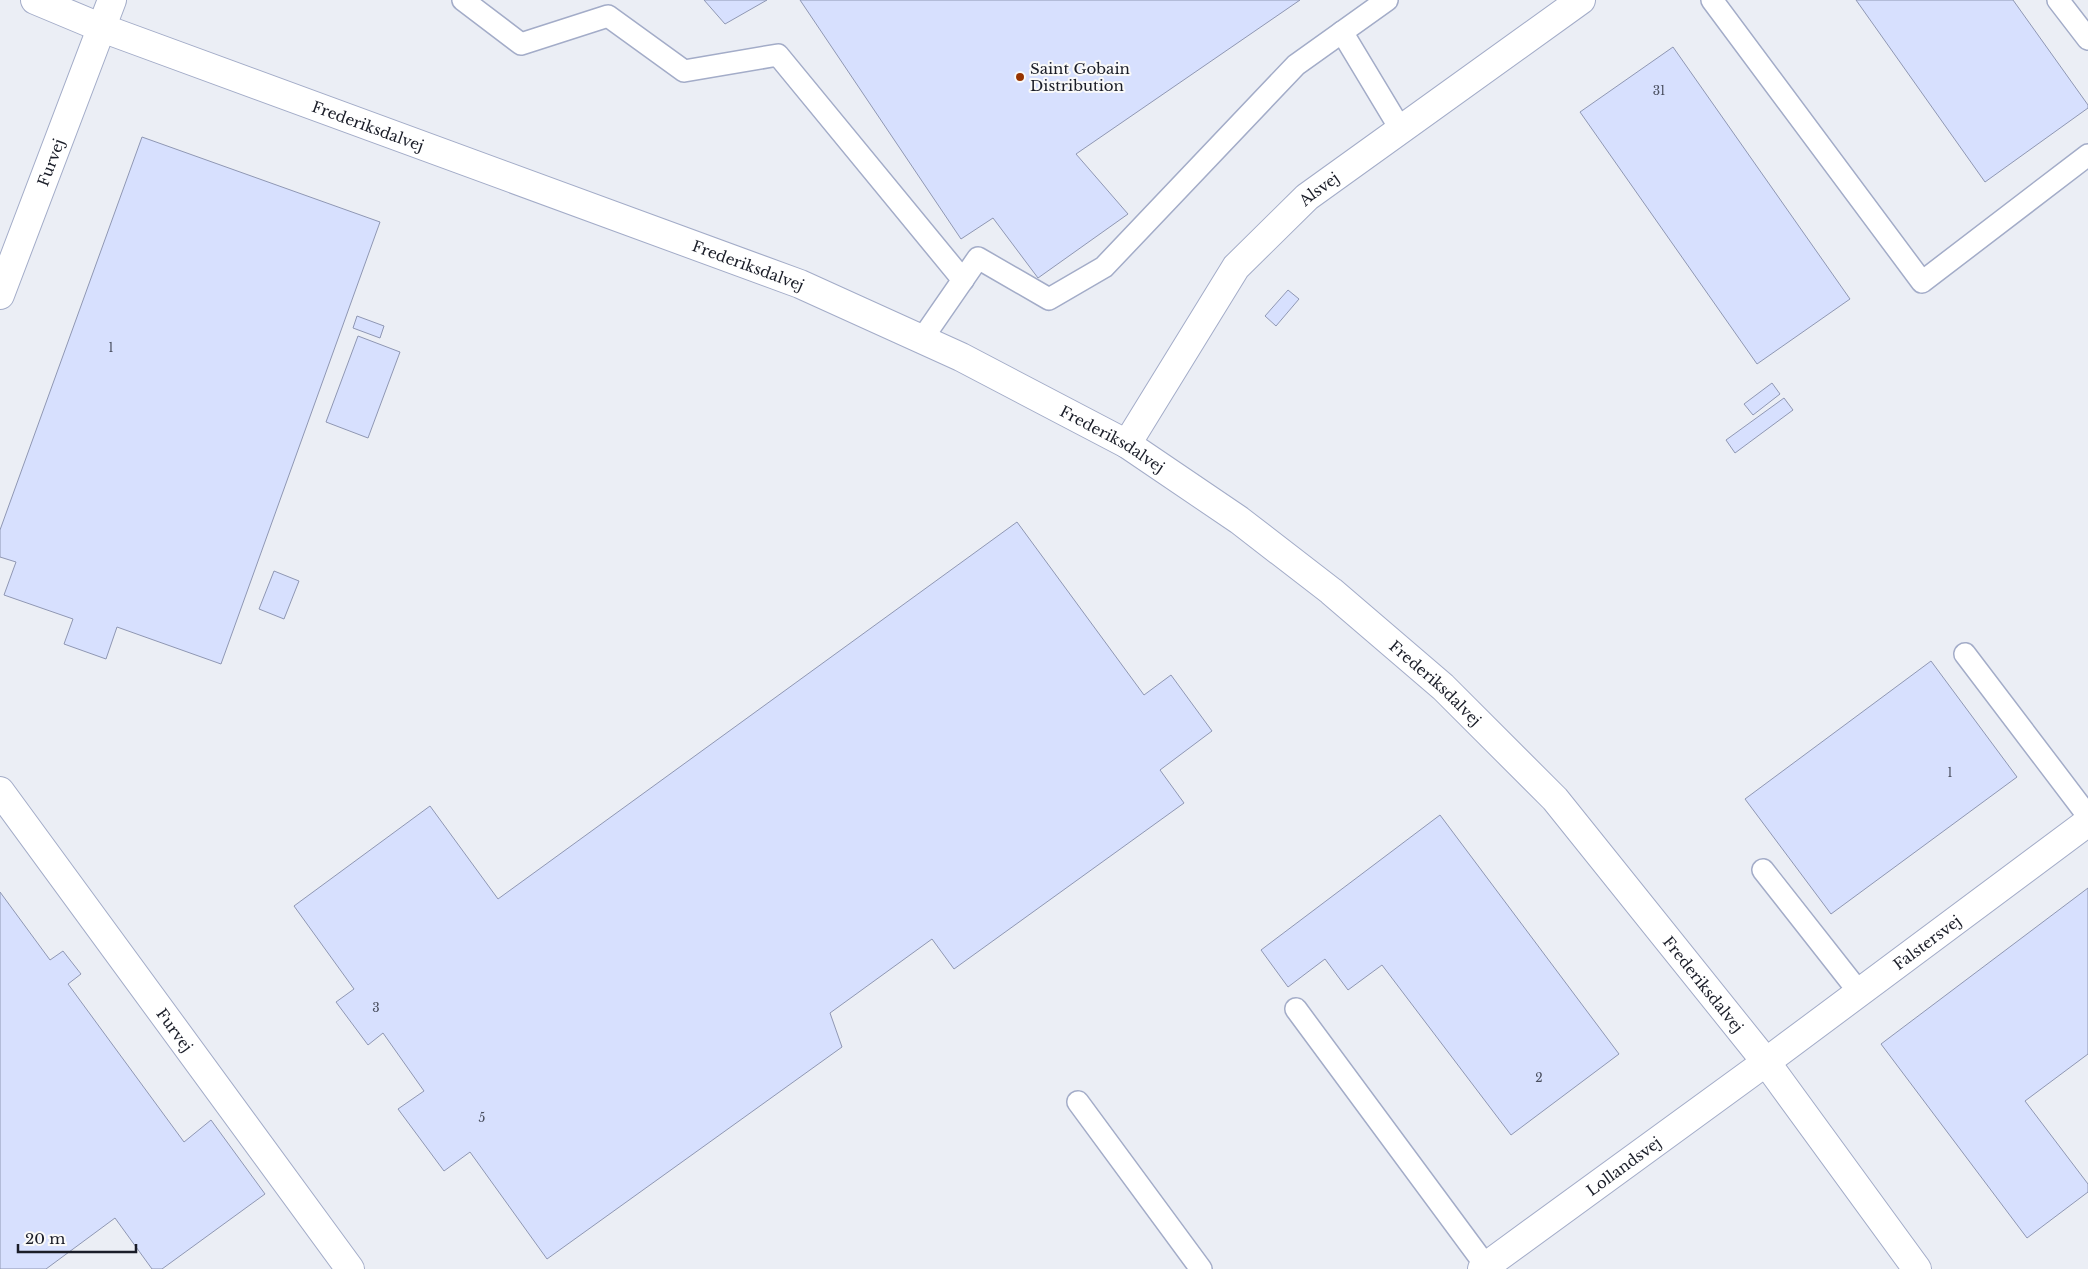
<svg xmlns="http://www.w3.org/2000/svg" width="2088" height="1269" font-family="'Libre Baskerville',serif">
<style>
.built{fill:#ebeef5}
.building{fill:#d7e0fe;stroke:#8f97b3}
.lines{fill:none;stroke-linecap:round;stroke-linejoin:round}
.service-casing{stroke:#a3acc8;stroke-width:24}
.minor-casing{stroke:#a3acc8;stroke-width:30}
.service{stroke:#fff;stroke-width:21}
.minor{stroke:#fff;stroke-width:28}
.poi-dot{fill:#973300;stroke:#f9f9f9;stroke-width:2}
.labels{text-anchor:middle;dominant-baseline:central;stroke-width:4;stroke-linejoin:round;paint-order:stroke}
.number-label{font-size:12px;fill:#494e5e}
.poi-label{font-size:15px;fill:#1a1d28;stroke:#f9f9f9;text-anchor:start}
.street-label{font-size:15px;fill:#1a1d28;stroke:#f9f9f9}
</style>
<rect width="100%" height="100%" fill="#f9f9f9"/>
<rect class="built" x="0" y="0" width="2088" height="1269"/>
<g class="building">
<path d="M704,0h63l-42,24z"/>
<path d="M800,0h500l-224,154 52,60 -90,64 -45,-60 -32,21z"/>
<path d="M1856,0h157l75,105v3l-103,74z"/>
<path d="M1673,47l177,252 -93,65 -177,-252z"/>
<path d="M142,137l238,85 -159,442 -104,-37 -11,32 -42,-15 9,-25 -69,-24 12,-33 -16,-5v-27z"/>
<path d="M1288,290l11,9 -23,27 -11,-10z"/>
<path d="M357,316l27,10 -4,12 -27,-10z"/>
<path d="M358,336l42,16 -32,86 -42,-16z"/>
<path d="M1772,383l8,11 -27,21 -9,-11z"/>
<path d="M1784,398l9,12 -58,43 -9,-13z"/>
<path d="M1017,522l127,173 27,-20 41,56 -52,39 24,33 -230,166 -22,-30 -102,74 12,34 -295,212 -77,-107 -26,19 -46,-62 26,-18 -41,-58 -15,12 -32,-43 18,-13 -60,-83 136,-100 68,93z"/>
<path d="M274,571l25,10 -15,38 -25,-10z"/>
<path d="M1931,661l86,116 -186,137 -86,-115z"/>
<path d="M1440,815l179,239 -108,81 -129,-170 -34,25 -23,-31 -37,28 -27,-37z"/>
<path d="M2088,888v166l-63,47 63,83v8l-61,46 -146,-194z"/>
<path d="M0,892l50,68 13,-9 18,23 -13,10 116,158 27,-22 54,74 -103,75h-10l-37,-51 -69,51h-46z"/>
</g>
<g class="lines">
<defs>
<g id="service">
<path d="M463,0l58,44 87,-28 76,55 94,-16 185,225"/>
<path d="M1712,0l210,282 166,-127"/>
<path d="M2058,0l30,39"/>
<path d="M1342,32l59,98"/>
<path d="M922,339l56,-81 71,41 55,-32 192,-202 91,-65"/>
<path d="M1965,654l123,162"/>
<path d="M1763,870l96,122"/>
<path d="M1296,1009l190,257"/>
<path d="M1078,1102l123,167"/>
</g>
<g id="minor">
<path id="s1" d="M35,0l67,28 698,256 161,73 166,87 112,76 92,71 112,96 112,112 211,263 151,207"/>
<path id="s2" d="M0,295l112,-295"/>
<path id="s3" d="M1127,444l109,-177 71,-70 274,-197"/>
<path id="s4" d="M0,791l350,478"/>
<path id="s5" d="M1482,1269l284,-207 322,-240"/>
</g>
</defs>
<use href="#service" class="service-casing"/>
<use href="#minor" class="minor-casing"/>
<use href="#service" class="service"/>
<use href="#minor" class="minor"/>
</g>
<circle class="poi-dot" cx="1020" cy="77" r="5"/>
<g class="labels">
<g class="number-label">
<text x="1659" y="90">31</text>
<text x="111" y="347">1</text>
<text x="1950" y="772">1</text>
<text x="376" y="1007">3</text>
<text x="1539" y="1077">2</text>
<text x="482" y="1117">5</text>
</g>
<g class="poi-label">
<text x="1030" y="68">Saint Gobain<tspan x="1030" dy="17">Distribution</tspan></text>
</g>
<g class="street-label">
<text stroke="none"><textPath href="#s1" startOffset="356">Frederiksdalvej</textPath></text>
<text stroke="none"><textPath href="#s2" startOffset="142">Furvej</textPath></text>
<text stroke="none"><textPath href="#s3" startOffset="322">Alsvej</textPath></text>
<text stroke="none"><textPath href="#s1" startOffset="761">Frederiksdalvej</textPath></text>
<text stroke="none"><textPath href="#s1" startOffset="1165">Frederiksdalvej</textPath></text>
<text stroke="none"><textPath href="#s1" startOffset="1571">Frederiksdalvej</textPath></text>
<text stroke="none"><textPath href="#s5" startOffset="552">Falstersvej</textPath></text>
<text stroke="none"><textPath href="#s1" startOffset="1975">Frederiksdalvej</textPath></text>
<text stroke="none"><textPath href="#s4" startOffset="296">Furvej</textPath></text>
<text stroke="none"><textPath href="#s5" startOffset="175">Lollandsvej</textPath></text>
</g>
</g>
<path d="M18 1244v8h118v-8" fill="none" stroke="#1a1d28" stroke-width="2.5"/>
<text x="25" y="1244" font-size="15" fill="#1a1d28" stroke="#f9f9f9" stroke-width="4" paint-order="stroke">20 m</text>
</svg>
